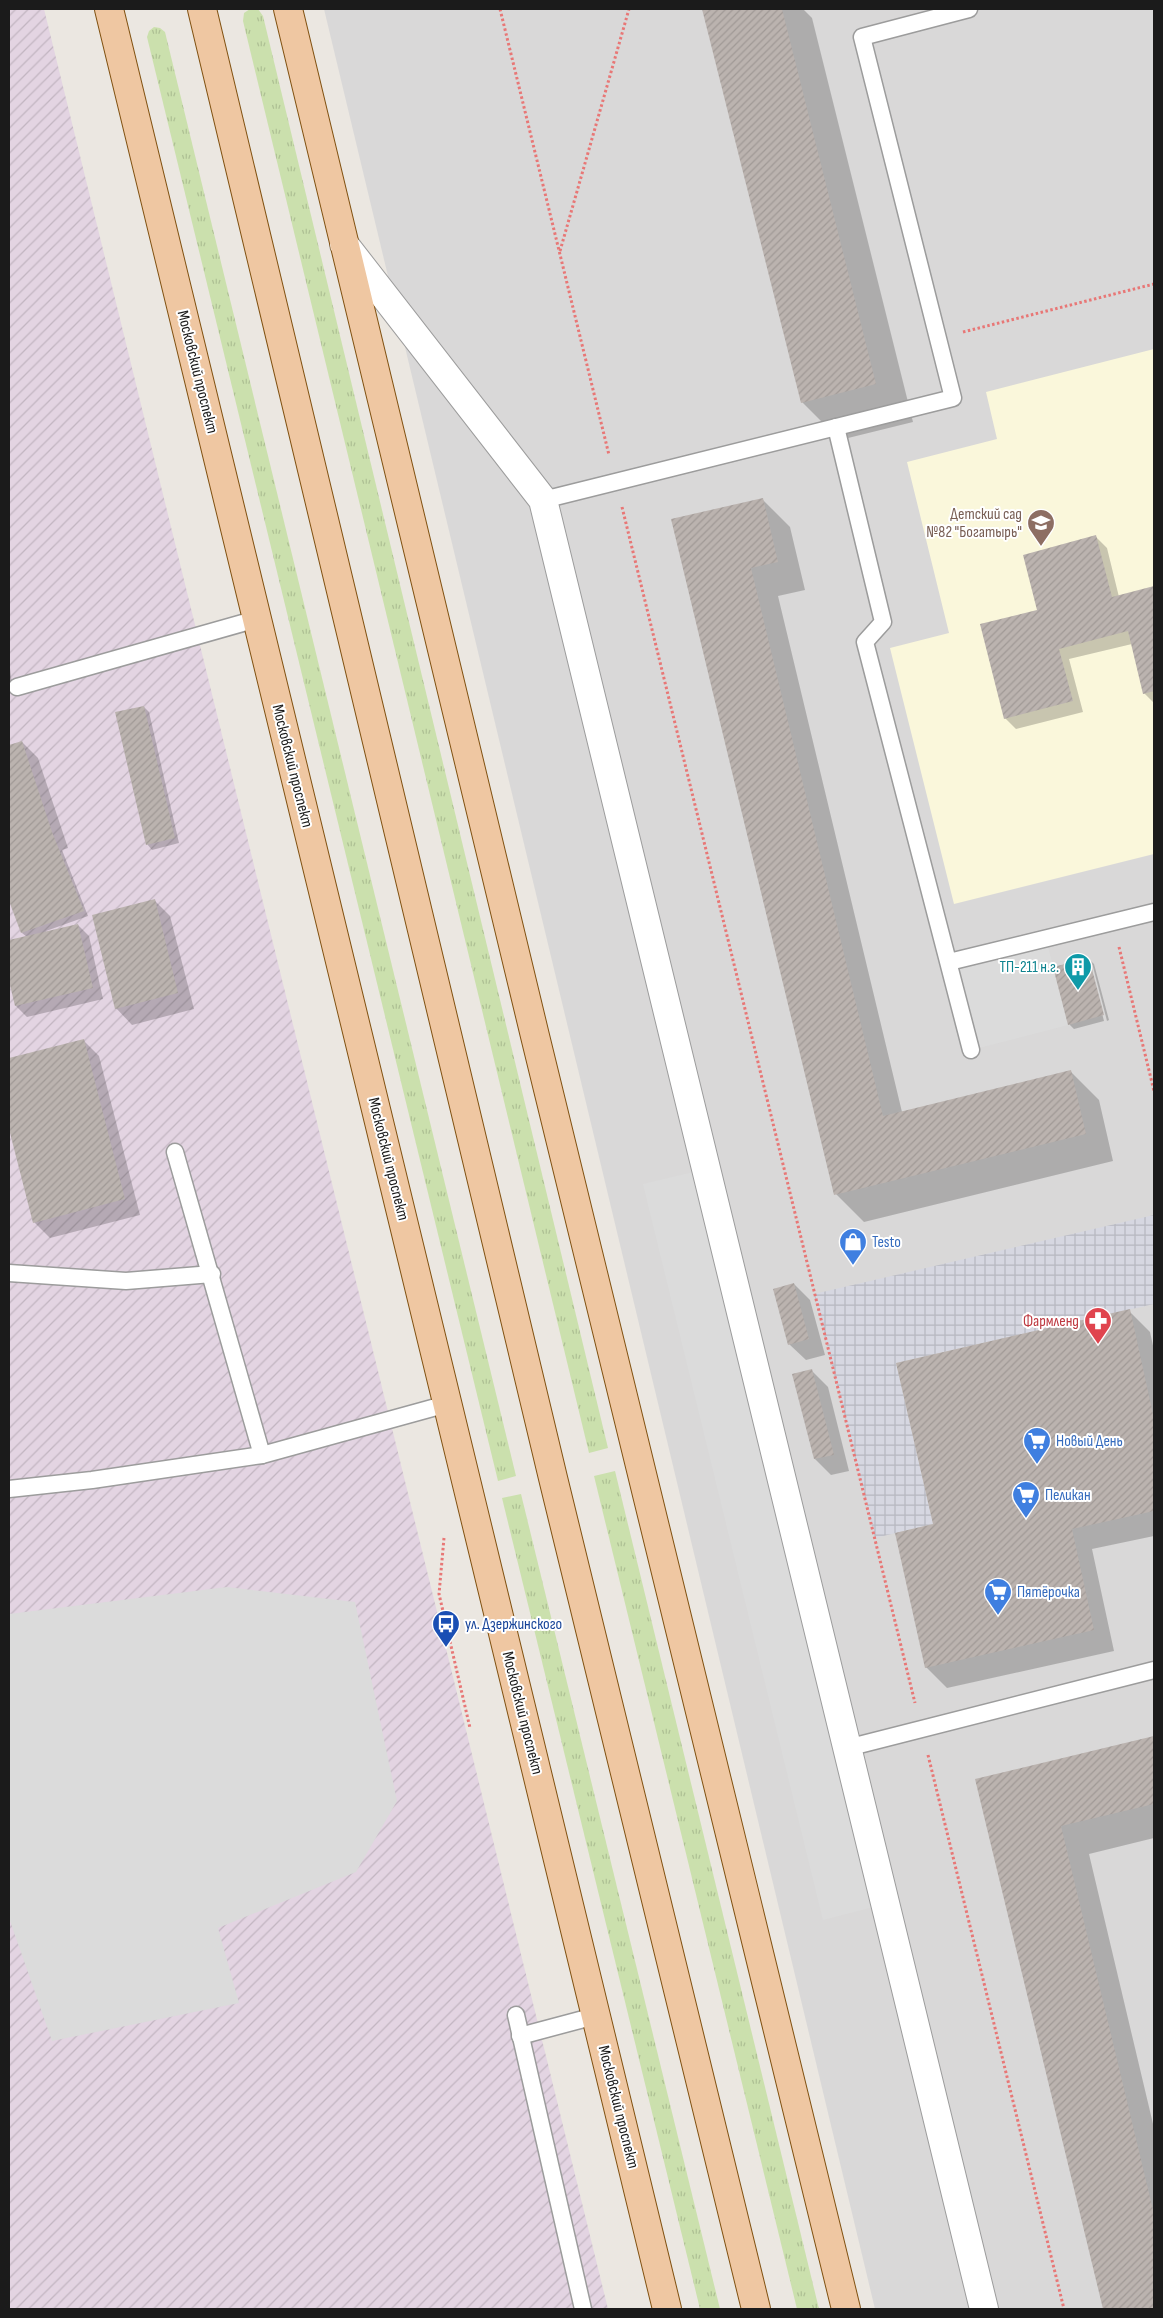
<svg xmlns="http://www.w3.org/2000/svg" width="1163" height="2318" font-family="'Sofia Sans Condensed',sans-serif">
<style>
.residential{fill:#d9d8d8}
.industrial{fill:url(#industrial-furrows)}
.education{fill:#faf7db}
.grass{fill:url(#grass-tufts)}
.parking{fill:#dbdbdb}
.plaza{fill:url(#plaza-grid)}
.shadow{fill:#0003}
.building{fill:url(#building-hatch)}
.lines{fill:none;stroke-linecap:round;stroke-linejoin:round}
.lane-casing{stroke:#9c9c9c;stroke-width:19}
.street-casing{stroke:#9c9c9c;stroke-width:30}
.primary-casing{stroke:#805111;stroke-width:30}
.path{stroke:#e87776;stroke-width:3;stroke-dasharray:2.5 2.5;stroke-linecap:butt}
.lane{stroke:#fff;stroke-width:16}
.street{stroke:#fff;stroke-width:28}
.primary{stroke:#efc7a2;stroke-width:28}
.labels{text-anchor:middle;dominant-baseline:central;stroke-width:4;stroke-linejoin:round;paint-order:stroke}
.street-label{font-size:16px;fill:#1b1b1b;stroke:#fff}
.education-label{font-size:16px;fill:#785e54;stroke:#fff;text-anchor:end}
.culture-label{font-size:16px;fill:#0d838f;stroke:#fff;text-anchor:end}
.shop-label{font-size:16px;fill:#366cbe;stroke:#fff;text-anchor:start}
.health-label{font-size:16px;fill:#be3a42;stroke:#fff;text-anchor:end}
.transit-label{font-size:16px;fill:#164399;stroke:#fff;text-anchor:start}
</style>
<defs>
<pattern id="industrial-furrows" width="10" height="10" patternUnits="userSpaceOnUse" patternTransform="scale(1.25)"><rect width="10" height="10" fill="#e3d4e2"/><path d="M-1 1l2-2M0 10L10 0M9 11l2-2" fill="none" stroke="#c2b5c1"/></pattern>
<pattern id="grass-tufts" width="24" height="20" patternUnits="userSpaceOnUse" patternTransform="scale(1.25)"><rect width="24" height="20" fill="#cbe0ad"/><path d="M3 7l-1-3M5 7V3M7 7l1-3M15 17l-1-3M17 17v-4M19 17l1-3" fill="none" stroke="#aec094"/></pattern>
<pattern id="plaza-grid" width="8" height="8" patternUnits="userSpaceOnUse" patternTransform="scale(1.25)"><rect width="8" height="8" fill="#d6d7e1"/><path d="M0 4h8M4 0v8" fill="none" stroke="#b7b8c0"/></pattern>
<pattern id="building-hatch" width="6" height="6" patternUnits="userSpaceOnUse" patternTransform="scale(1.25)"><rect width="6" height="6" fill="#bbb3af"/><path d="M-1 1l2-2M0 6l6-6M5 7l2-2" fill="none" stroke="#a09996"/></pattern>
</defs>
<rect width="100%" height="100%" fill="#ebe7e1"/>
<path class="residential" d="M324,9h830v2300h-279z"/>
<path class="industrial" d="M9,9h35l564,2300h-599z"/>
<path class="education" d="M1154,349v505l-200,50 -64,-256 59,-15 -42,-171 90,-23 -11,-47z"/>
<g class="grass">
<path d="M250,9h8l5,7 345,1432 -19,5 -346,-1432 1,-8z"/>
<path d="M154,27l6,1 5,4 351,1444 -18,5 -351,-1444 2,-6z"/>
<path d="M615,1471l204,838h-22l-203,-833z"/>
<path d="M521,1494l199,815h-20l-198,-811z"/>
</g>
<g class="parking">
<path d="M1046,939l22,86 -97,25 -22,-88z"/>
<path d="M706,1169l179,735 -62,16 -180,-736z"/>
<path d="M227,1587l128,15 42,199 -41,71 -138,56 21,75 -187,38 -43,-123v-304z"/>
</g>
<path class="plaza" d="M1154,1215v89l-258,59 37,161 -58,14 -61,-244z"/>
<g class="shadow">
<path d="M704,9h99l9,9 101,404 -73,18 -38,-38z"/>
<path d="M762,499l28,28 15,63 -27,6 124,516 169,-40 28,28 14,61 -249,61 -28,-28 -163,-674z"/>
<path d="M1096,537l11,11 12,49 35,-9v115l-10,-10 -12,-49 -63,15 14,53 -67,17 -11,-11 33,-107z"/>
<path d="M9,659l3,26h-3z"/>
<path d="M144,707l5,5 30,131 -27,7 -5,-6z"/>
<path d="M22,742l16,16 30,90 -6,2 26,66 -42,15 1,2 31,-8 11,11 14,63 -76,18 -11,-11 -7,-31v-33l18,-5 -5,-4 -13,-36v-151z"/>
<path d="M154,900l16,16 24,93 -62,16 -16,-17z"/>
<path d="M1089,959l5,5 15,56 -2,1 -15,-58h-3l15,58 -30,8 -5,-5z"/>
<path d="M83,1040l16,16 41,159 -90,23 -16,-16 -25,-98v-65z"/>
<path d="M794,1284l16,16 15,55 -19,5 -17,-16z"/>
<path d="M1129,1311l21,21 4,18v186l-62,13 22,102 -167,37 -21,-21z"/>
<path d="M812,1371l16,16 21,84 -18,4 -16,-16 -22,-84z"/>
<path d="M1154,1737v101l-65,16 65,274v181h-50l-127,-529z"/>
</g>
<g class="building">
<path d="M702,9h80l94,375 -75,19z"/>
<path d="M763,498l15,64 -27,6 132,548 188,-46 15,64 -252,61 -163,-676z"/>
<path d="M1096,535l16,62 42,-11v105l-11,3 -15,-63 -69,18 14,52 -69,18 -24,-95 57,-14 -14,-55z"/>
<path d="M144,706l31,132 -29,7 -31,-133z"/>
<path d="M22,741l30,91 32,79 -63,22 -12,-32v-156z"/>
<path d="M155,899l23,94 -63,16 -23,-94z"/>
<path d="M78,924l15,64 -78,18 -6,-25v-41z"/>
<path d="M1089,958l15,57 -36,10 -15,-58z"/>
<path d="M84,1039l41,160 -92,24 -24,-94v-71z"/>
<path d="M794,1283l15,56 -21,6 -15,-56z"/>
<path d="M1130,1309l24,110v92l-82,18 22,101 -169,38 -30,-135 38,-9 -37,-161z"/>
<path d="M812,1369l22,86 -20,4 -22,-85z"/>
<path d="M1154,1736v68l-93,22 93,388v95h-51l-128,-530z"/>
</g>
<g class="lines">
<defs>
<g id="lane">
<path d="M836,427l47,195 -18,20 106,408"/>
<path d="M543,500l410,-102 -91,-361 107,-28"/>
<path d="M17,687l240,-68"/>
<path d="M949,962l205,-50"/>
<path d="M175,1152l87,303"/>
<path d="M9,1273l117,8 86,-7"/>
<path d="M9,1489l83,-9 170,-25 185,-51"/>
<path d="M847,1748l307,-78"/>
<path d="M516,2015l67,294"/>
<path d="M520,2036l75,-20"/>
</g>
<path id="street" d="M344,244l199,256 441,1809"/>
<g id="primary">
<path d="M109,9l558,2300"/>
<path d="M202,9l351,1469 203,831"/>
<path d="M288,9l247,1027 311,1273"/>
</g>
</defs>
<use href="#lane" class="lane-casing"/>
<use href="#street" class="street-casing"/>
<use href="#primary" class="primary-casing"/>
<g class="path">
<path d="M500,9l109,446"/>
<path d="M560,251l69,-242"/>
<path d="M963,332l191,-48"/>
<path d="M622,507l293,1196"/>
<path d="M1119,947l35,144"/>
<path d="M444,1538l-5,56 31,134"/>
<path d="M928,1755l136,554"/>
</g>
<use href="#lane" class="lane"/>
<use href="#street" class="street"/>
<use href="#primary" class="primary"/>
</g>
<defs>
<symbol id="school-pin" viewBox="-11 -11 22 30"><path d="M0 17L-7.5 6A9.5 9.5 0 1 1 7.5 6Z" fill="#8d6e63" stroke="#fff"/><path d="M0-5L7-2L0 1L-7-2ZM-4 1L0 2.5L4 1V4Q0 6-4 4Z" fill="#fff"/></symbol>
<symbol id="building-pin" viewBox="-11 -11 22 30"><path d="M0 17L-7.5 6A9.5 9.5 0 1 1 7.5 6Z" fill="#0f9aa8" stroke="#fff"/><path d="M-4-6H4V6H1V3H-1V6H-4ZM-2.5-4.3h1.7v1.8h-1.7ZM.8-4.3h1.7v1.8H.8ZM-2.5-1h1.7V.8h-1.7ZM.8-1h1.7V.8H.8Z" fill="#fff"/></symbol>
<symbol id="shop-pin" viewBox="-11 -11 22 30"><path d="M0 17L-7.5 6A9.5 9.5 0 1 1 7.5 6Z" fill="#3f7fe0" stroke="#fff"/><path d="M-5-2.5h2.3a2.7 3.5 0 0 1 5.4 0H5L5.5 6h-11ZM-1.5-2.5h3a1.5 2.3 0 0 0-3 0Z" fill="#fff"/></symbol>
<symbol id="pharmacy-pin" viewBox="-11 -11 22 30"><path d="M0 17L-7.5 6A9.5 9.5 0 1 1 7.5 6Z" fill="#e0444e" stroke="#fff"/><path d="M-2-6h4v4h4v4h-4v4h-4v-4h-4v-4h4Z" fill="#fff"/></symbol>
<symbol id="supermarket-pin" viewBox="-11 -11 22 30"><path d="M0 17L-7.5 6A9.5 9.5 0 1 1 7.5 6Z" fill="#3f7fe0" stroke="#fff"/><path d="M-6-5.5h2.5l.6 2H6L4.5 2H-2.5L-4.4-4H-6ZM-1.5 3.2a1.3 1.3 0 1 0 .1 0ZM3 3.2a1.3 1.3 0 1 0 .1 0Z" fill="#fff"/></symbol>
<symbol id="bus-pin" viewBox="-11 -11 22 30"><path d="M0 17L-7.5 6A9.5 9.5 0 1 1 7.5 6Z" fill="#1a4fb4" stroke="#fff"/><path d="M-5-6H5V4H4V6H2V4H-2V6H-4V4H-5ZM-3.5-4V0h7V-4ZM-3.5 1.2v1.5H-2V1.2ZM2 1.2v1.5H3.5V1.2Z" fill="#fff"/></symbol>
</defs>
<g fill-rule="evenodd">
<use href="#school-pin" x="1025" y="507" width="32" height="43"/>
<use href="#building-pin" x="1062" y="951" width="32" height="43"/>
<use href="#shop-pin" x="837" y="1226" width="32" height="43"/>
<use href="#pharmacy-pin" x="1082" y="1305" width="32" height="43"/>
<use href="#supermarket-pin" x="1021" y="1425" width="32" height="43"/>
<use href="#supermarket-pin" x="1010" y="1479" width="32" height="43"/>
<use href="#supermarket-pin" x="982" y="1576" width="32" height="43"/>
<use href="#bus-pin" x="430" y="1608" width="32" height="43"/>
</g>
<g class="labels">
<g class="street-label">
<text transform="translate(197 372) rotate(76)">Московский проспект</text>
<text transform="translate(292 766) rotate(76)">Московский проспект</text>
<text transform="translate(388 1159) rotate(76)">Московский проспект</text>
<text transform="translate(522 1713) rotate(76)">Московский проспект</text>
<text transform="translate(618 2107) rotate(76)">Московский проспект</text>
</g>
<g class="education-label">
<text x="1022" y="514">Детский сад<tspan x="1022" dy="18">№82 "Богатырь"</tspan></text>
</g>
<g class="culture-label">
<text x="1059" y="967">ТП-211 н.г.</text>
</g>
<g class="shop-label">
<text x="872" y="1242">Testo</text>
<text x="1056" y="1441">Новый День</text>
<text x="1045" y="1495">Пеликан</text>
<text x="1017" y="1592">Пятёрочка</text>
</g>
<g class="health-label">
<text x="1079" y="1321">Фармленд</text>
</g>
<g class="transit-label">
<text x="465" y="1624">ул. Дзержинского</text>
</g>
</g>
<rect width="1163" height="2318" fill="none" stroke="#1b1b1b" stroke-width="20"/>
</svg>
